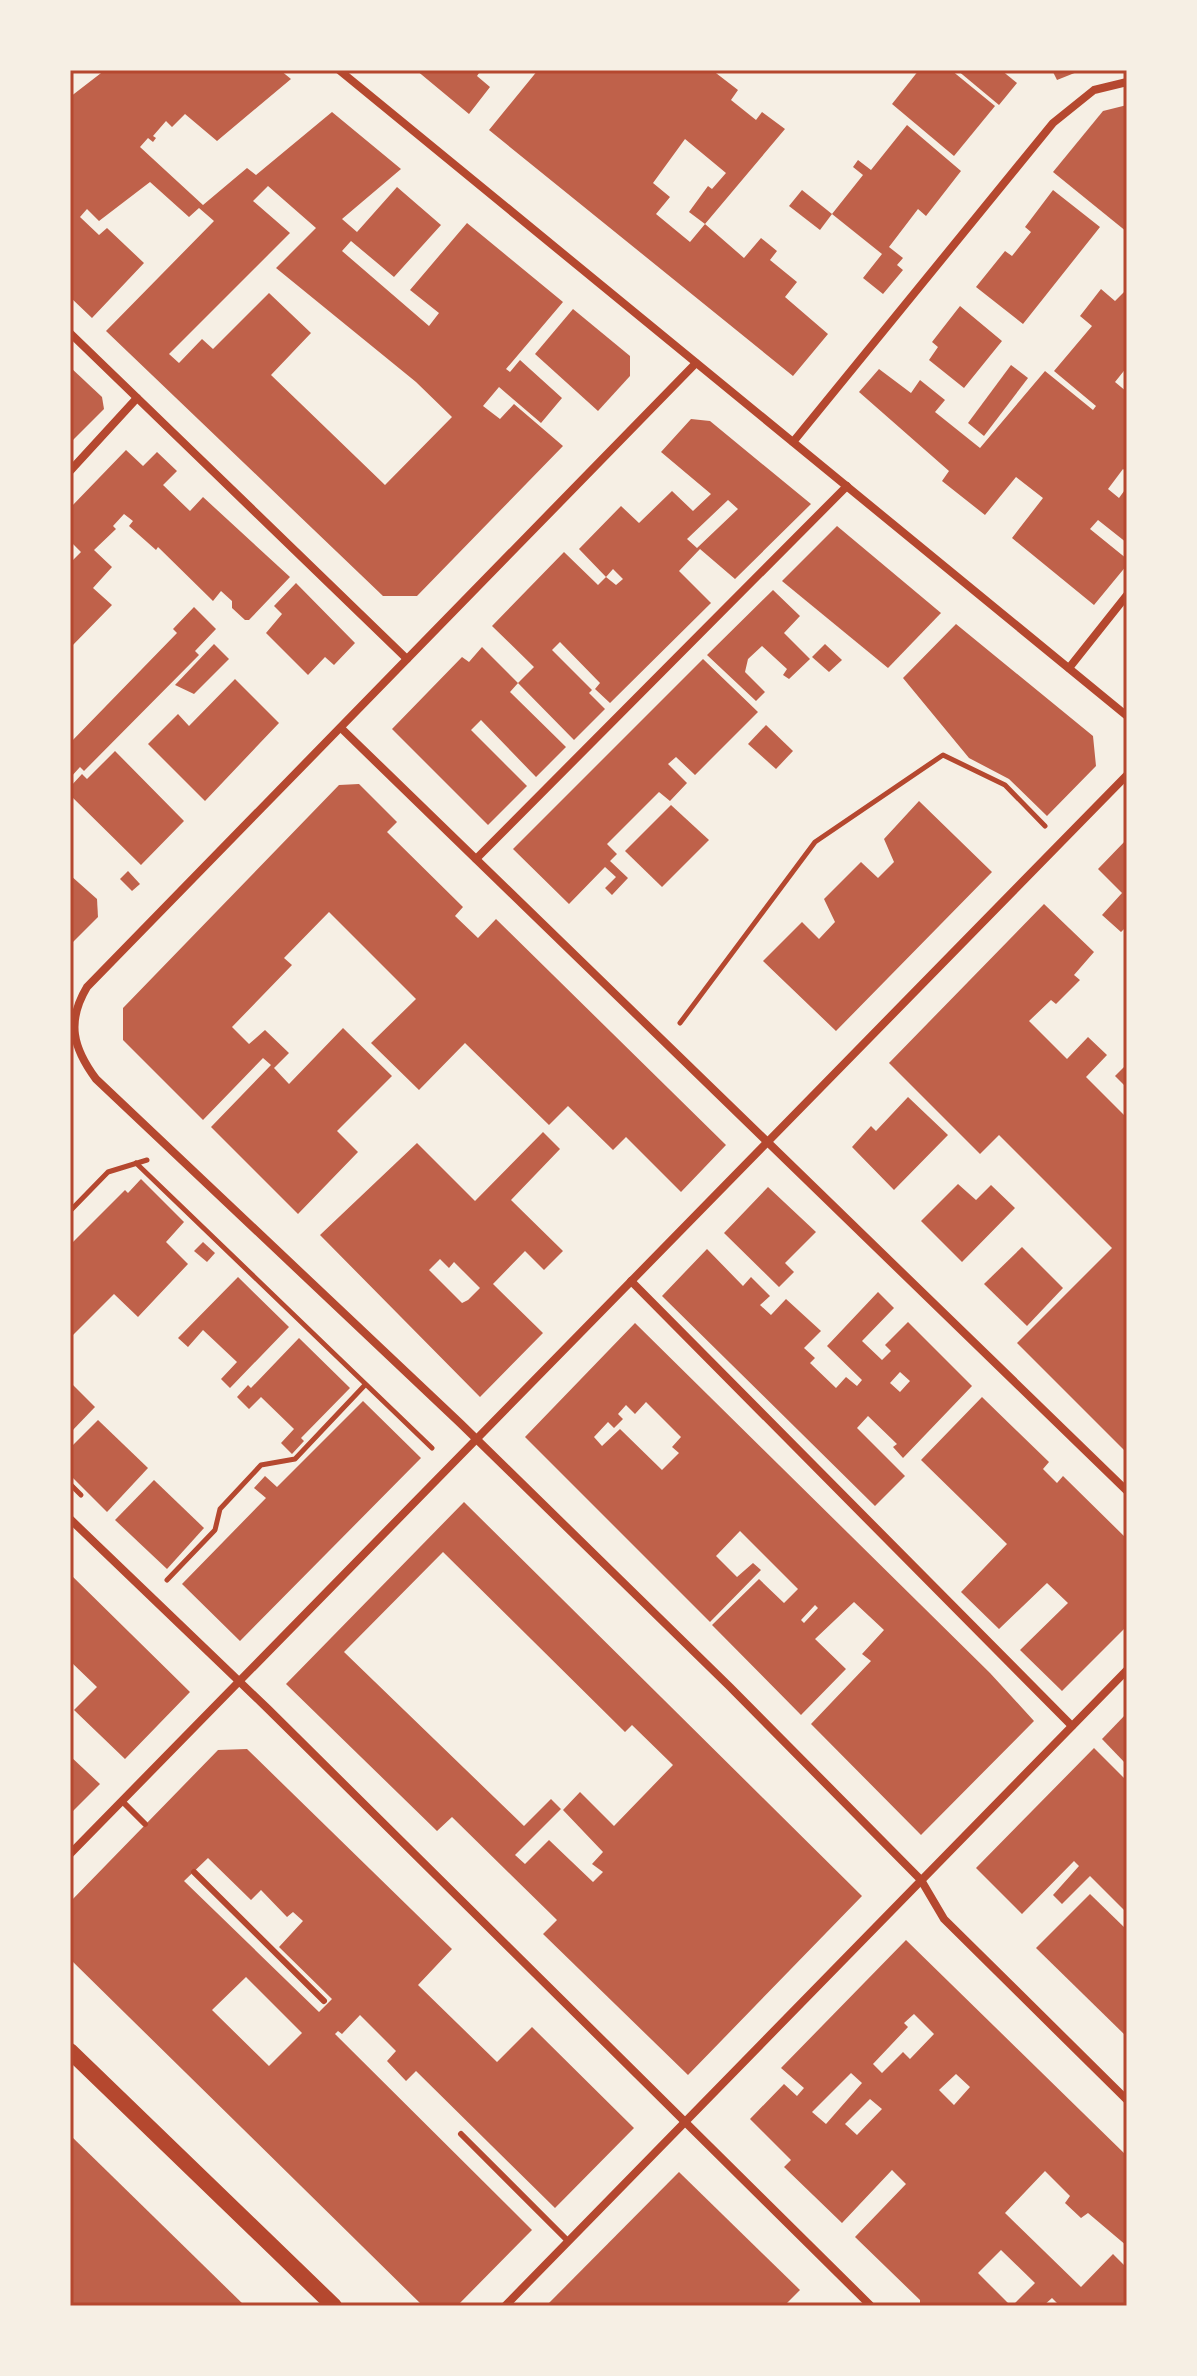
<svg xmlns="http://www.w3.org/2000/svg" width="1197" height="2376" font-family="Rubik,sans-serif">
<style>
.building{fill:#bf614a;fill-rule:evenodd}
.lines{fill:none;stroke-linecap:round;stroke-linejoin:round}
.path{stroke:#b5482f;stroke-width:5}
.service{stroke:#b5482f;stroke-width:6}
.minor{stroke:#b5482f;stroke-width:8}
.secondary{stroke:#b5482f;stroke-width:16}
.neatline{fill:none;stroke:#b5482f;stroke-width:3}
</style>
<rect width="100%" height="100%" fill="#f6efe4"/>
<g class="building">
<path d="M105,70h175l11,9 -74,62 -32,-27 -13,13 -6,-6 -13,15 3,2 -3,4 -5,-4 -8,9 63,58 44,-37 9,7 76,-63 69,57 -59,50 15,13 40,-45 44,38 -47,52 -43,-36 -9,10 87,75 10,-13 -29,-23 57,-67 96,79 -57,67 4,3 10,-12 42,38 -21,25 -42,-36 -16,19 17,13 14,-15 49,42 -146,150h-34l-277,-265 108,-110 -15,-13 -10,9 -39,-35 -51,39 -12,-12 -7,8 19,18 8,-7 37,35 -52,55 -22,-21v-200zM268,186l48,42 -40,40 140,114 36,35 -67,68 -114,-110 40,-42 -42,-40 -56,56 -11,-10 -23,24 -10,-9 121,-121 -37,-32z"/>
<path d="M416,70h65l-4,6 13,11 -21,27z"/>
<path d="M538,70h174l26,20 -7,10 25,20 6,-8 23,17 -80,95 39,34 17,-20 16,13 -7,9 27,22 -12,15 43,37 -35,42 -304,-246zM685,139l41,34 -14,16 -4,-3 -19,26 16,12 -15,18 -34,-28 14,-17 -17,-14z"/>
<path d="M919,70h32l44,36 -41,50 -62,-52z"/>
<path d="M957,70h44l16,13 -18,22z"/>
<path d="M1052,70h30l-25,10z"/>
<path d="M1127,105v127l-74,-60 50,-61z"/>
<path d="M907,125l54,46 -35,45 -8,-7 -29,38 14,11 -6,7 6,5 -20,24 -20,-16 19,-24 -50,-40 31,-39 -10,-8 5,-7 13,10z"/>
<path d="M802,190l30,24 -12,16 -31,-24z"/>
<path d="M1053,190l47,37 -77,97 -47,-37 29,-36 7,5 19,-24 -6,-5z"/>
<path d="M1101,289l14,12 12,-12v78l-12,15 12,10v80l-4,-3 -15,20 11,9 8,-11v56l-29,-23 -8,9 37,30v6l-33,40 -82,-67 31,-40 -27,-21 -31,38 -43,-34 7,-10 -90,-79 20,-23 32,24 9,-13 25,20 -10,12 45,36 65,-77 48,39 3,-4 -42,-35 38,-45 -12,-10z"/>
<path d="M960,306l42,35 -38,47 -35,-28 9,-13 -6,-5z"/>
<path d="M573,309l57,47v20l-32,35 -63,-57z"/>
<path d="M1011,365l17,13 -44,58 -16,-13z"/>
<path d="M70,367l32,30 2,12 -34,34z"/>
<path d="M691,419l19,2 101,83 -76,75 -35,-30 -21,22 32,32 -101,100 -15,-14 5,-6 -40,-41 -8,8 40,40 -3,3 16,16 -31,31 -56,-57 16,-16 -42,-41 72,-74 34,33 8,-8 10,8 7,-6 -10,-10 -7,8 -27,-28 42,-43 18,17 33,-32 21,20 18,-17 -50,-42zM728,500l10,9 -41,39 -10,-9z"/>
<path d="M126,450l17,16 14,-14 20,19 -14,14 27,26 13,-14 87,80 -41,43h-4l-13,-12v-7l-11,-10 -8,10 -55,-54 -2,3 -27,-24 4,-5 -9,-7 -11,12 3,3 -22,21 18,17 -19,21 19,17 -42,43v-85l11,-11 -11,-11v-33z"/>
<path d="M837,526l104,87 -53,55 -106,-87z"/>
<path d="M296,583l59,60 -21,22 -9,-8 -17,18 -42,-42 16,-19 -8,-8z"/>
<path d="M773,590l27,26 -16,17 26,26 -21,20 -6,-4 4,-6 -25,-23 -14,13 -3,13 20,20 -9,9 -49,-46z"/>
<path d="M194,607l22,22 -21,22 4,4 -115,116 -4,-4 -10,11v-35l107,-110 -4,-4z"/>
<path d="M956,624l137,112 3,30 -49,50 -38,-37 -40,-21 -66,-80z"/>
<path d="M214,644l15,15 -35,35 -19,-9z"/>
<path d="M825,644l17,16 -13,12 -17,-15z"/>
<path d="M482,647l36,36 -8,9 56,55 -30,30 -55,-57 -10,10 56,56 -39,39 -96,-96 70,-72 7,5z"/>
<path d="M703,659l55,53 -63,63 -19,-18 -8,7 19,19 -17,18 -11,-9 -52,52 10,10 -7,7 18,17 -16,17 -7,-7 11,-11 -11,-10 -36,37 -56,-55z"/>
<path d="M235,679l44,44 -74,78 -57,-57 30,-30 11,12z"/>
<path d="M766,725l27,26 -17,18 -28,-25z"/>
<path d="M115,751l69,70 -43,44 -71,-70v-8l12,-13 5,5z"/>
<path d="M359,784l38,38 -10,10 76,75 -8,9 23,22 18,-19 230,226 -45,47 -55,-55 -13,13 -45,-44 -19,19 -84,-82 -46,47 -48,-47 45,-44 -87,-87 -45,46 8,7 -60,62 17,17 16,-14 24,23 -15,15 15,16 54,-56 49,48 -55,55 21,21 -60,62 -87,-87 60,-62 -8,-7 -60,62 -80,-80v-32l216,-223z"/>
<path d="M919,801l73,71 -156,159 -73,-70 39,-39 17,17 16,-17 -11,-23 37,-37 17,16 16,-16 -10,-23z"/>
<path d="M671,805l38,35 -47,47 -37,-36z"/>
<path d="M1127,839v87l-6,6 -19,-17 20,-22 -24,-24z"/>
<path d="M128,871l12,13 -8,7 -12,-12z"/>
<path d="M70,875l27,24 1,18 -28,28z"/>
<path d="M1044,904l50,48 -20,23 6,5 -24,24 -5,-4 -22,21 38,38 21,-22 19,18 -21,22 41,41v335l-110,-110 95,-95 -113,-113 -19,19 -91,-91z"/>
<path d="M1127,1064v24l-12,-12z"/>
<path d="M908,1097l40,38 -54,55 -42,-43 19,-21 5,5z"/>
<path d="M543,1132l17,17 -49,51 52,51 -19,19 -19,-19 -32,33 50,49 -63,64 -160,-162 97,-92 58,58zM440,1259l9,9 5,-6 26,26 -12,12 -6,3 -33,-33z"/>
<path d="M141,1179l43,43 -18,20 22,22 -50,53 -24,-23 -44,44v-93l55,-55 3,3z"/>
<path d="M958,1184l18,16 15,-15 24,23 -53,54 -41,-41z"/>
<path d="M768,1187l48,45 -31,31 9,9 -15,15 -55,-54z"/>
<path d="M203,1242l12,11 -8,9 -13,-11z"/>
<path d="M1022,1247l41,41 -36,38 -43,-42z"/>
<path d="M707,1249l36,37 8,-9 19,19 -10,9 11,10 15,-16 35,32 -17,17 11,10 -5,5 26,25 10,-11 11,9 5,-6 -35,-34 51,-54 16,16 -32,33 20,19 9,-9 -6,-6 23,-23 64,64 -69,72 -10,-11 4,-3 -29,-28 -11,12 48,48 -30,30 -213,-210zM900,1372l10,9 -10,11 -10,-9z"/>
<path d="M238,1277l51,50 -59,61 -9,-9 16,-17 -34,-32 -15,17 -10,-9z"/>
<path d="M635,1323l355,350 44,48 -113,114 -110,-111 60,-63 -9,-7 22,-24 -30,-28 -39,37 31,30 -45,46 -89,-90 47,-46 25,24 14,-14 -58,-58 -24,25 21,21 16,-14 8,7 -51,52 -185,-185zM646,1402l35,35 -9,10 7,6 -17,17 -42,-41 -18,17 -8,-9 14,-15 6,6 9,-9 -5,-5 8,-9 9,9zM815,1605l3,3 -14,15 -3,-3z"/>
<path d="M299,1338l51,50 -49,50 3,3 -12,13 -11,-11 13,-14 -33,-32 -12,12 -12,-12 11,-12 3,3z"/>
<path d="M70,1382l25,25 -25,26z"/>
<path d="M982,1397l67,65 -6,7 14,14 6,-7 64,63v87l-65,65 -42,-41 48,-47 -21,-20 -48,46 -38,-37 46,-48 -86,-84z"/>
<path d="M363,1401l58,57 -181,183 -58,-57 84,-86 -12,-10 11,-12 12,11z"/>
<path d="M98,1420l50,48 -41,44 -37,-37v-27z"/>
<path d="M154,1480l50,48 -37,41 -52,-49z"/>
<path d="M464,1502l398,394 -174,179 -145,-141 14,-14 -105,-103 -15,14 -151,-147zM443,1552l182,180 7,-7 41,40 -59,61 -34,-34 -17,18 40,42 -11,12 11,8 -10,10 -44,-42 -24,24 -10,-9 46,-46 -10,-10 -27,27 -180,-174z"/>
<path d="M70,1574l120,118 -65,67 -51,-49 23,-23 -27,-26z"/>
<path d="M1127,1713v52l-25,-26z"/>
<path d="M1094,1748l33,33v132l-37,-37 -28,28 -9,-9 26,-29 -5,-5 -52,53 -46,-46z"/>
<path d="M247,1749l205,200 -34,36 79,77 35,-35 102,101 -79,80 -139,-137 -10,10 -19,-20 9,-10 -36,-36 -18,19 -4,-3 -3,3 197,196 -75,76h-34l-353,-347v-57l148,-152zM208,1858l43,42 10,-10 26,27 6,-5 10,9 -24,26 53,52 -13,13 -135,-131zM246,1977l56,56 -33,33 -57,-56z"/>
<path d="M70,1756l30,28 -30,30z"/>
<path d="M1090,1894l37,36v107l-91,-89z"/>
<path d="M906,1940l221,216v90l-39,-33 -7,5 -16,-15 5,-7 -25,-25 -40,42 76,74 32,-33 14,14v38h-67l-8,-8 -9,8h-31l23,-23 -34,-33 -23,23 33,33h-91v-6l-65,-63 51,-53 -14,-14 -50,53 -58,-56 7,-7 -41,-41 34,-35 13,12 7,-8 -23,-20zM914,2014l20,20 -24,25 -7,-7 -21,21 -9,-9 35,-37 -4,-4zM851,2073l11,10 -36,41 -14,-12zM956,2074l14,13 -16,18 -15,-15zM870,2099l12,10 -25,26 -12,-11z"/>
<path d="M70,2135l40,39 135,132h-175z"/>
<path d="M679,2172l121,118 -16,16h-238z"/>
</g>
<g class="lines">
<g class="path">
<path d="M680,1023l135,-181 128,-87 62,30 40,41"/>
<path d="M136,1163l296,285"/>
<path d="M70,1211l38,-39 39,-12"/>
<path d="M70,1484l11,11"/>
<path d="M167,1580l48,-50 5,-21 41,-44 34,-6 69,-73"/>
</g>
<g class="service">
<path d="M122,1801l23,23"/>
<path d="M194,1872l130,129"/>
<path d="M461,2134l107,107"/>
</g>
<g class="minor">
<path d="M339,70l788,646"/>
<path d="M70,333l337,326"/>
<path d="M696,363l-609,624c-21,35 -14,61 9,92l364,344 270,264 191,193 23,39 183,181"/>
<path d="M793,442l260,-319 41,-33 33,-8"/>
<path d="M70,471l67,-73"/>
<path d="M1069,668l58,-73"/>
<path d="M342,729l785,762"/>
<path d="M476,859l371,-373"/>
<path d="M631,1281l441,445"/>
<path d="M70,1519l198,190 603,597"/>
<path d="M70,1854l1057,-1079"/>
<path d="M505,2306l622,-636"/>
</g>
<path class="secondary" d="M70,2051l264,255"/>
</g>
<rect width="1197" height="2376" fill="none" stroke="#f6efe4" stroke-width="144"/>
<rect x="72" y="72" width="1053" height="2232" class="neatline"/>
</svg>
